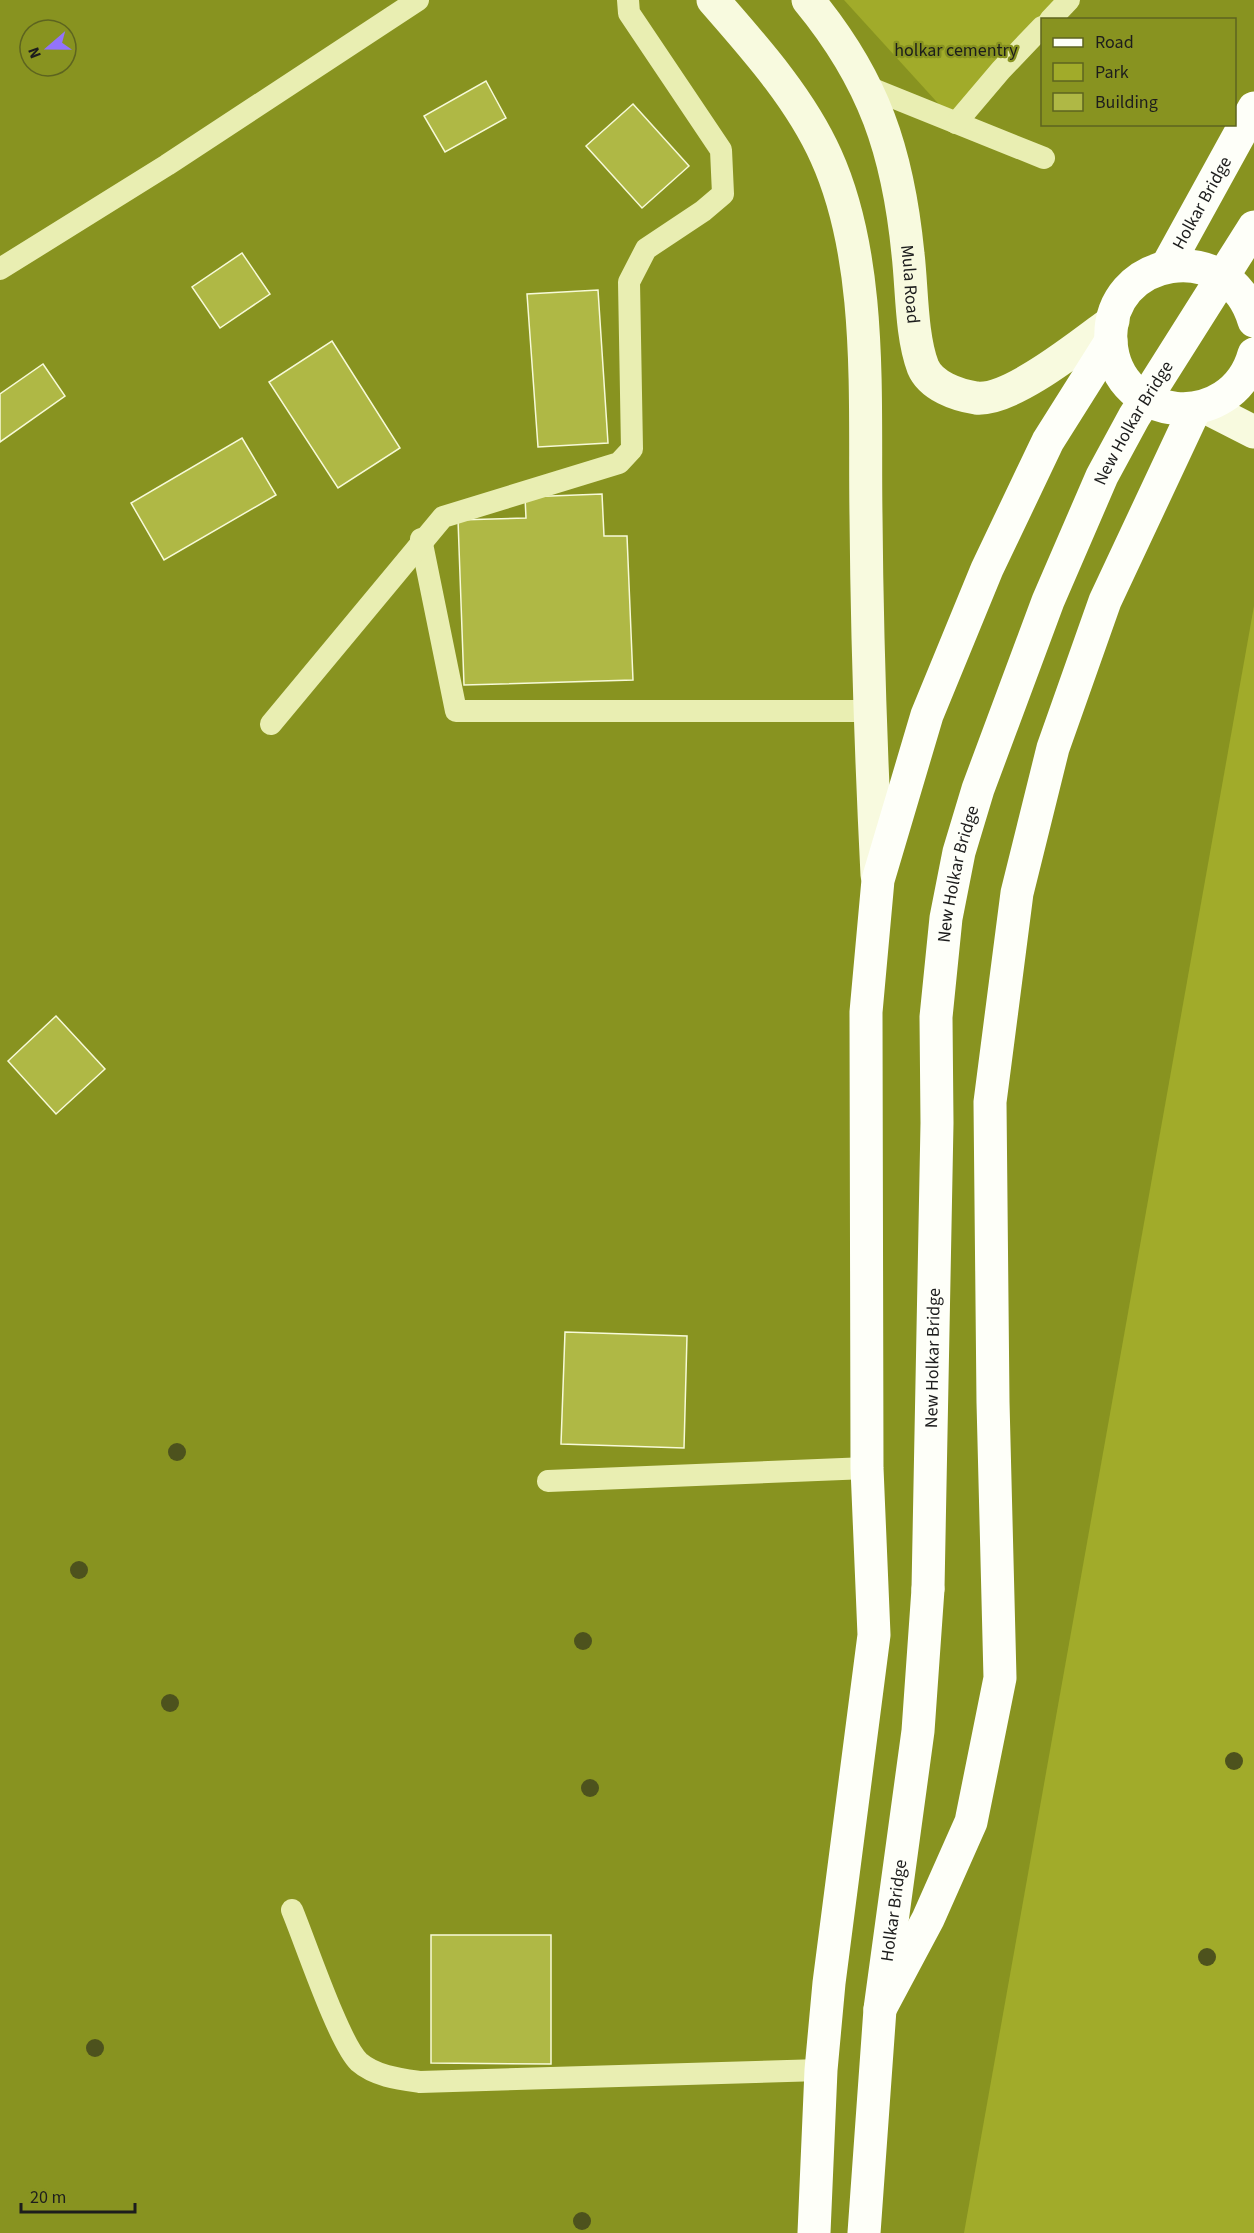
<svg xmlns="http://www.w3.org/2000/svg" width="1254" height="2233" font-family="'Source Sans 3',sans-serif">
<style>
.green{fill:#a1ab2a}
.building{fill:#afb845;stroke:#f7fad8;stroke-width:1.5}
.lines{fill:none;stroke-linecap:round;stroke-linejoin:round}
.lane{stroke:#e9eeb2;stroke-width:22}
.secondary{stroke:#f8fadf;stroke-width:33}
.primary{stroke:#fefff9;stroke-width:33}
.primary-bridge{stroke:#fefff9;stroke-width:33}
.tree{fill:#4d521d}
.labels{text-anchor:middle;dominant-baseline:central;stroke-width:4.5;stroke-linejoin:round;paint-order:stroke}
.park-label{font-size:18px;fill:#1c1d1b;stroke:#889320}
.street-label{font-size:18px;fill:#1d1d1d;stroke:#889320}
</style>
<rect width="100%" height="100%" fill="#889320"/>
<g class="green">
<path d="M844,0h222l-110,123z"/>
<path d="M1254,606v1627h-290z"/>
</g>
<g class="building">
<path d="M486,81l20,37 -61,34 -21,-36z"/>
<path d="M633,104l56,62 -47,42 -56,-62z"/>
<path d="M242,253l28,41 -50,34 -28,-41z"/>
<path d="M598,290l10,153 -70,4 -11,-153z"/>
<path d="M332,341l68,107 -62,40 -69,-106z"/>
<path d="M43,364l22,32 -65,46v-48z"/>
<path d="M242,438l34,57 -112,65 -33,-57z"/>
<path d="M602,494l2,42h23l6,144 -169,5 -6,-165 68,-2 -1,-21z"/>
<path d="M56,1016l49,53 -49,45 -48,-53z"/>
<path d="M565,1332l122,4 -3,112 -123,-4z"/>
<path d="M431,1935h120v129l-120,-1z"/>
</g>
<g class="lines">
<g class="lane">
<path d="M1050,20l19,-20"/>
<path d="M865,86l179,72"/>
<path d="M956,123l45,-53 41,-43"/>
<path d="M0,269l167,-104 251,-165"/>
<path d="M421,539l35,172h413"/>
<path d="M271,724l172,-207 176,-54 13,-14 -3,-167 17,-33 57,-38 20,-17 -2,-44 -92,-137 -1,-13"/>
<path d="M548,1481l319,-13"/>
<path d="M292,1910c13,31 47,133 67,152 16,14 40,17 61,20l401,-12"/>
</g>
<g class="secondary">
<path d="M713,0c41,47 87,98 113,156 48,106 38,246 40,360 1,120 5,239 11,359"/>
<path id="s1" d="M808,0c66,80 90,152 100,254 4,33 3,82 15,113 8,19 34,28 53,31 35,4 108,-56 137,-77"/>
<path d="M1205,407l49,25"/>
</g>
<g class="primary">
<path id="s2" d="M1167,266l87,-158"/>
<path d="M1254,321c-25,-86 -149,-66 -143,21 6,82 121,91 143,12"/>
<path d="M880,2009l48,-90 43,-97 29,-144 -7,-276 -3,-300 27,-209 36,-145 52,-147 90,-192"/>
<path d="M814,2233l7,-163 8,-87 45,-348 -7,-167 -1,-456 12,-132 49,-165 60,-146 61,-128 63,-100"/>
<path id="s3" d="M864,2233l16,-224 38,-278 10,-142"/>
</g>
<path class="primary-bridge" id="s4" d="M928,1589l9,-466 -1,-106 10,-99 13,-66 19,-63 70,-188 54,-125 32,-59 120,-190"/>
</g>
<g class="tree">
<circle cx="177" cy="1452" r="9"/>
<circle cx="79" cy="1570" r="9"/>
<circle cx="583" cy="1641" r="9"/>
<circle cx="170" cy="1703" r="9"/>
<circle cx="1234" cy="1761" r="9"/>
<circle cx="590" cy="1788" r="9"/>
<circle cx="1207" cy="1957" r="9"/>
<circle cx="95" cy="2048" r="9"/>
<circle cx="582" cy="2221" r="9"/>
</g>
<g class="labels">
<g class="park-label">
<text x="956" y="50">holkar cementry</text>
</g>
<g class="street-label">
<text stroke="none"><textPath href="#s2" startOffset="72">Holkar Bridge</textPath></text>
<text stroke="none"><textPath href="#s1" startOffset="308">Mula Road</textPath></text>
<text stroke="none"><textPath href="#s4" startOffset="1203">New Holkar Bridge</textPath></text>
<text stroke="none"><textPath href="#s4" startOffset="717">New Holkar Bridge</textPath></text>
<text stroke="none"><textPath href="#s4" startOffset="231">New Holkar Bridge</textPath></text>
<text stroke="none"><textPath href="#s3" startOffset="324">Holkar Bridge</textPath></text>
</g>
</g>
<rect x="1041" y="18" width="195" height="108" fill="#889320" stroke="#5d641f" stroke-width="1.5"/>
<rect x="1053" y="38" width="30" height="9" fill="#fefff9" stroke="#5d641f" stroke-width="1.5"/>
<text x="1095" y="48" font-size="18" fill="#1d1d1d">Road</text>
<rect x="1053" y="63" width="30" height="18" fill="#a1ab2a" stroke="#5d641f" stroke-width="1.5"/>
<text x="1095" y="78" font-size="18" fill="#1d1d1d">Park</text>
<rect x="1053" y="93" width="30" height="18" fill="#afb845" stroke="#5d641f" stroke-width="1.5"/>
<text x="1095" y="108" font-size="18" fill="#1d1d1d">Building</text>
<g transform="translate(48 48) rotate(250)"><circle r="28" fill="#889320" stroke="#5d641f" stroke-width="1.5"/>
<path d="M0-4.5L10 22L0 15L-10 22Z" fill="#9373fb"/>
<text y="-9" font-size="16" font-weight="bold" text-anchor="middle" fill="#1d1d1d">N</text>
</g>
<path d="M21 2203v9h114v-9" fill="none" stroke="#1d1d1d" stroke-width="3"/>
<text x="30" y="2203" font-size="18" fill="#1d1d1d" stroke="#889320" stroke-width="4.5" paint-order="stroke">20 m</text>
</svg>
